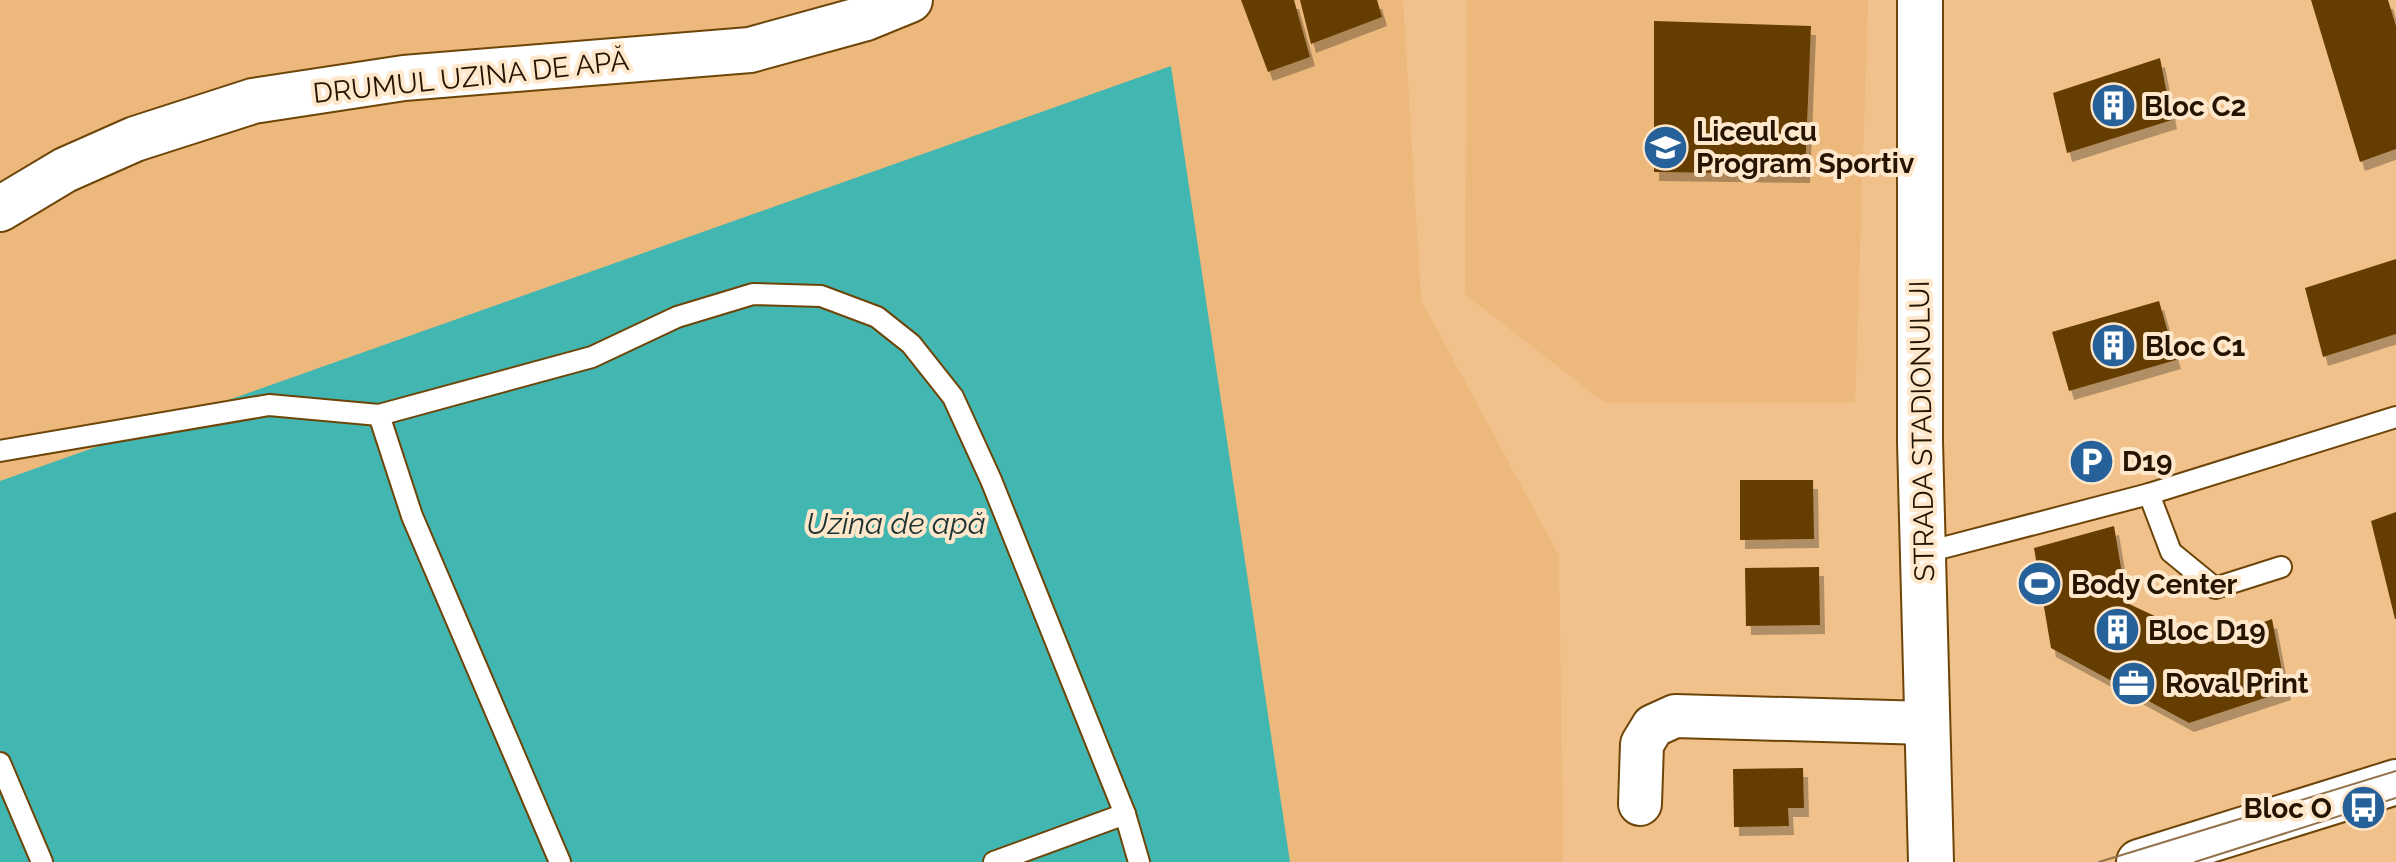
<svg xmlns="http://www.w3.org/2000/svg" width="2396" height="862" font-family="Raleway,sans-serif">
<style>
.built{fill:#ecb87b}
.water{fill:#42b6b0}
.building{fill:#653e00;filter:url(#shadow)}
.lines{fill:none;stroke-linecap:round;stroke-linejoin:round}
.lane-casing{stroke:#6d4508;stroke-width:24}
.street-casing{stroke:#6d4508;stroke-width:46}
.secondary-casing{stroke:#6d4508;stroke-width:48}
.lane{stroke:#fff;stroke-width:20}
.street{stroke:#fff;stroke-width:42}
.secondary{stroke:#fff;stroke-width:44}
.tram{stroke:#93724c;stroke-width:2}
.labels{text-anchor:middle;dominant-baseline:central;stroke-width:8;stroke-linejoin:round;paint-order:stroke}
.street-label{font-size:28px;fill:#241400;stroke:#ffe7cc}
.poi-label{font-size:28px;font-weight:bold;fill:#241400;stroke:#ffe7cc;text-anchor:start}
.water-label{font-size:30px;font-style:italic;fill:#1b3433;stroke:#ffe7cc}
</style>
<defs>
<filter id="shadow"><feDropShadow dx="5" dy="9" stdDeviation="0" flood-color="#0004"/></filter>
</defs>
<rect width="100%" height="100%" fill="#f0c18b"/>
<g class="built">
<path d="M0,0h1403l18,300 138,256 4,306h-1563z"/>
<path d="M1467,0h401l-13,402 -250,1 -140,-109z"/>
</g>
<path class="water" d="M1171,66l119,796h-1290v-381z"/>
<g class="building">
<path d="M1241,0h53l16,57 -42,15z"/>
<path d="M1300,0h77l5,17 -71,27z"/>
<path d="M2311,0h77l8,26v123l-36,13z"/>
<path d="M1654,21l157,5 -6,148 -151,-2z"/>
<path d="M2160,58l12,62 -105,33 -14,-60z"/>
<path d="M2396,259v75l-73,23 -18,-69z"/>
<path d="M2159,301l17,59 -107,31 -17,-59z"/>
<path d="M1740,480h73l1,59 -74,1z"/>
<path d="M2396,512v107h-1l-24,-98z"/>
<path d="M2114,526l13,77 83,39 62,-23 14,72 -97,32 -138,-75 -17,-100z"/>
<path d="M1819,567l1,58 -74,1 -1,-58z"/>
<path d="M1803,768l1,40h-16l1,18 -55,1 -1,-58z"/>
</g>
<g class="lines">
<defs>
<g id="lane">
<path d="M379,415l33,101 148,346"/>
<path d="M0,451l269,-46 110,10 213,-58 85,-40 76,-23 68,2 56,21 34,27 42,53 38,83 134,334 14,48"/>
<path d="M2149,494l22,58 44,36 66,-21"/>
<path d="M1923,553l226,-59 247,-77"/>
<path d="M0,763l42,99"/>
<path d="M994,862l131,-48"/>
</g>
<path id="street" d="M1640,804l2,-60 11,-18 22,-10 252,7"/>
<g id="secondary">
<path d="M1920,0v442l11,420"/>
<path d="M0,209l65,-39 70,-31 118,-38 151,-23 346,-28 116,-32 44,-18"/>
<path d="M2139,862l257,-80"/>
</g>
</defs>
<use href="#lane" class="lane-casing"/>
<use href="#street" class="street-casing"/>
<use href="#secondary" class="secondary-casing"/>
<use href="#lane" class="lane"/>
<use href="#street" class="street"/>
<use href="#secondary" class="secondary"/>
<g class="tram">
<path d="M2099,862l297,-91"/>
<path d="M2195,862l201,-64"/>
</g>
</g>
<defs>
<symbol id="building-disc" viewBox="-11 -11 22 22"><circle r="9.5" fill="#276199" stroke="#ffe7cc"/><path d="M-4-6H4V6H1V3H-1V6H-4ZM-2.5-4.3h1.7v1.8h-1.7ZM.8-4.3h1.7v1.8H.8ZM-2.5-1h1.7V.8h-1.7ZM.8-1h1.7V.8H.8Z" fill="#fff"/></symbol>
<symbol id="university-disc" viewBox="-11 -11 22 22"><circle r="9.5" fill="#276199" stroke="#ffe7cc"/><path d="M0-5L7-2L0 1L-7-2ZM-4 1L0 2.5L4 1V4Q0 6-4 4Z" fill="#fff"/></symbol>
<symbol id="parking-disc" viewBox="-11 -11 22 22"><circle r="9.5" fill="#276199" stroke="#ffe7cc"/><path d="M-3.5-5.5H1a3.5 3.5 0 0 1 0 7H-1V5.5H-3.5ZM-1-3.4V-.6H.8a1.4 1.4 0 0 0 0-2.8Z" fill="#fff"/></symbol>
<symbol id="stadium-disc" viewBox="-11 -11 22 22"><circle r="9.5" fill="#276199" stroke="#ffe7cc"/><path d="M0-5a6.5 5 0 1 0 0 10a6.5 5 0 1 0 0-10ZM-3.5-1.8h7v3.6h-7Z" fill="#fff"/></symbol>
<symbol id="office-disc" viewBox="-11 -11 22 22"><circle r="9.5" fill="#276199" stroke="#ffe7cc"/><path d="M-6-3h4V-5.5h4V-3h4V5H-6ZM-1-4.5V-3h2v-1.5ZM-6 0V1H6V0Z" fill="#fff"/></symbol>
<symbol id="bus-disc" viewBox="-11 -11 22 22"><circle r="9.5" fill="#276199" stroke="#ffe7cc"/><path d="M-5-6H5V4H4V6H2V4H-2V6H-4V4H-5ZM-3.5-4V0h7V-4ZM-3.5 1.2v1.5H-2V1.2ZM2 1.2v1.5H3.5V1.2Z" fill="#fff"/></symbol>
</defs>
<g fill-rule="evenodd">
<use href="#building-disc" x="2088" y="80" width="51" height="51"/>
<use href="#university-disc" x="1640" y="122" width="51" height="51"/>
<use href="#building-disc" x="2088" y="320" width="51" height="51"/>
<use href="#parking-disc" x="2066" y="436" width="51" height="51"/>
<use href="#stadium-disc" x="2014" y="558" width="51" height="51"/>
<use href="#building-disc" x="2092" y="604" width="51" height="51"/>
<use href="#office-disc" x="2108" y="658" width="51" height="51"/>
<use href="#bus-disc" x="2338" y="782" width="51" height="51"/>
</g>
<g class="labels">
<g class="street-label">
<text transform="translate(471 77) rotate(-6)">DRUMUL UZINA DE APĂ</text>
<text transform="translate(1922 431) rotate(-91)">STRADA STADIONULUI</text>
</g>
<g class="poi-label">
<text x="2144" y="106">Bloc C2</text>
<text x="1696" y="131">Liceul cu<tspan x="1696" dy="32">Program Sportiv</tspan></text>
<text x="2145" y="346">Bloc C1</text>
<text x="2122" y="461">D19</text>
<text x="2071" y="584">Body Center</text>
<text x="2148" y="630">Bloc D19</text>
<text x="2165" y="683">Roval Print</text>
<text x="2332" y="808" text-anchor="end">Bloc O</text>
</g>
<g class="water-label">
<text x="896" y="523">Uzina de apă</text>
</g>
</g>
</svg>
